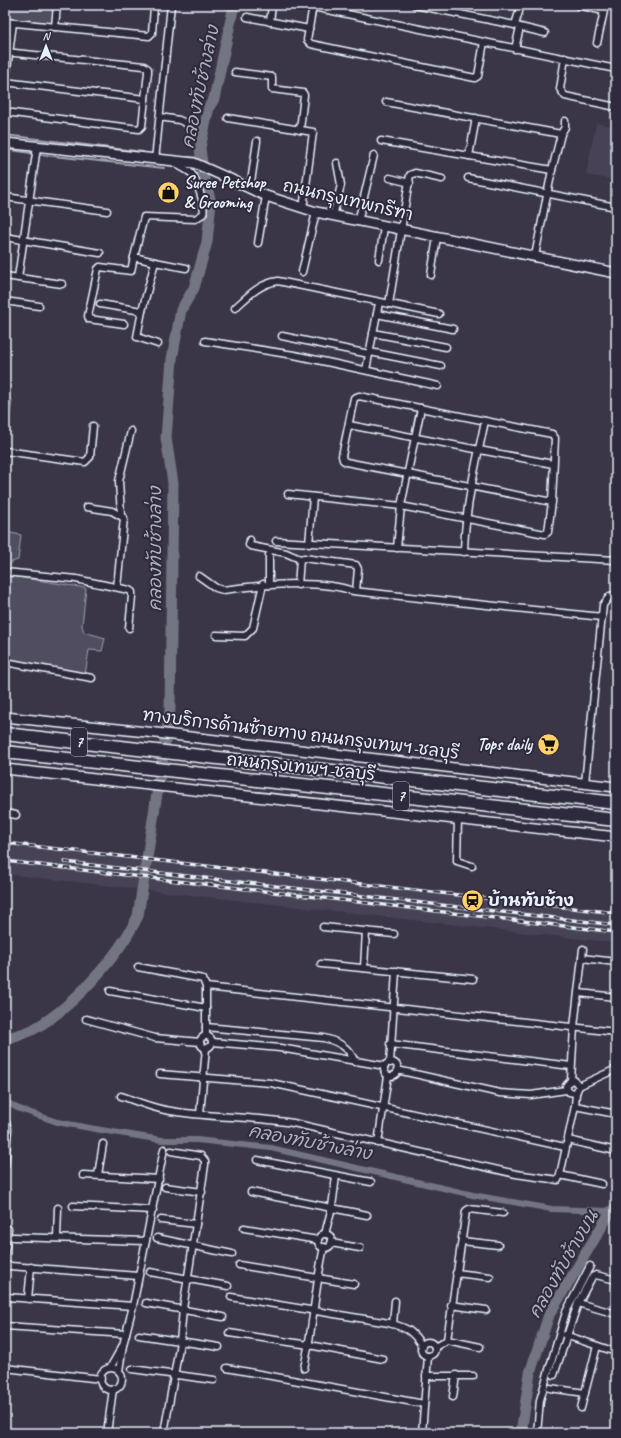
<svg xmlns="http://www.w3.org/2000/svg" width="621" height="1438" font-family="Caveat,'Playpen Sans Thai',sans-serif">
<style>
.built{fill:#464354}
.green{fill:#504e5f;stroke:#9ca0ac}
.lines{fill:none;stroke-linecap:round;stroke-linejoin:round}
.stream{stroke:#a2a6b1;stroke-width:2}
.canal{stroke:#737482;stroke-width:6}
.river{stroke:#737482;stroke-width:11}
.street-casing{stroke:#e8f1f8;stroke-width:9}
.secondary-casing{stroke:#e8f1f8;stroke-width:12}
.highway-casing{stroke:#e8f1f8;stroke-width:15}
.street{stroke:#2f2a3d;stroke-width:6}
.secondary{stroke:#2f2a3d;stroke-width:9}
.highway{stroke:#2f2a3d;stroke-width:12}
.rail-casing{stroke:#e8f1f8;stroke-width:3.5}
.rail{stroke:#2f2a3d;stroke-width:2;stroke-dasharray:6;stroke-linecap:butt}
.labels{text-anchor:middle;dominant-baseline:central;stroke-width:4;stroke-linejoin:round;paint-order:stroke}
.shield{fill:#2f2a3d;stroke:#b0b5c0;stroke-width:1}
.shield-label{font-size:16px;font-weight:bold;fill:#e8f1f8}
.poi-label{font-size:17px;font-weight:bold;fill:#e8f1f8;stroke:#2f2a3d;text-anchor:start}
.street-label{font-size:17px;fill:#e8f1f8;stroke:#2f2a3d}
.water-label{font-size:18px;font-style:italic;fill:#aeb2bd;stroke:#2f2a3d}
</style>
<rect width="100%" height="100%" fill="#3a3648"/>
<filter id="ink" filterUnits="userSpaceOnUse"><feTurbulence type="fractalNoise" baseFrequency=".025" numOctaves="2"/><feDisplacementMap in="SourceGraphic" scale="8" xChannelSelector="R" yChannelSelector="G"/><feConvolveMatrix kernelMatrix="1 2 1 2 8 2 1 2 1" color-interpolation-filters="sRGB"/></filter>
<g filter="url(#ink)">
<g class="built">
<path d="M596,123l20,4v53l-30,-5z"/>
<path d="M5,845l611,68v30l-611,-69z"/>
</g>
<g class="green">
<path d="M5,5h50l-2,18 -48,-5z"/>
<path d="M5,398l7,2 -5,36 -2,-1z"/>
<path d="M5,532l16,3 -3,25 -7,2 -3,7 -3,-1z"/>
<path d="M5,575l81,13 -4,38 2,6 21,6 -3,13 -13,-1 -4,25 -80,-15z"/>
</g>
<g class="lines">
<g class="stream">
<path d="M5,135l138,17"/>
<path d="M5,149l39,6 120,13"/>
<path d="M186,157l16,1"/>
</g>
<g class="canal">
<path d="M197,176l7,2"/>
<path d="M5,1101l12,7 40,14 44,8 61,10h35l74,8 202,47 79,14 59,2"/>
</g>
<g class="river">
<path d="M5,1040c9,-5 20,-6 29,-11 39,-22 85,-73 104,-113l32,-206 3,-227 -7,-45 6,-79 9,-49 13,-22 13,-46 4,-40 -7,-24 -4,-30 9,-41 5,-8 20,-94"/>
<path d="M521,1433l9,-60 19,-58 62,-104 5,-4"/>
</g>
<defs>
<g id="street">
<path d="M313,5l-6,35 4,4 164,34 3,-2 6,-34"/>
<path d="M415,5l100,20"/>
<path d="M578,5l26,6 -7,32"/>
<path d="M313,7l303,62"/>
<path d="M247,17l62,12"/>
<path d="M5,22l144,14 3,-3 2,-26 -4,-2"/>
<path d="M270,22l2,-17"/>
<path d="M55,27l2,-22"/>
<path d="M520,27l25,6"/>
<path d="M515,49l5,-22 -5,-2 6,-20"/>
<path d="M5,52l139,14 4,3v3l-6,54 -3,3 -134,-17"/>
<path d="M565,58l-5,31 5,7 51,11"/>
<path d="M235,72l37,5v12l31,4 1,2 -4,35"/>
<path d="M5,82l140,17"/>
<path d="M5,85l8,-62"/>
<path d="M386,102l175,32 -9,36 -17,86"/>
<path d="M160,117l19,3 15,7"/>
<path d="M228,118l85,14 -10,77"/>
<path d="M561,134l4,-7v-6"/>
<path d="M381,141l171,29"/>
<path d="M469,156l7,-38"/>
<path d="M155,160l16,-155"/>
<path d="M390,178l20,5"/>
<path d="M468,178l148,29"/>
<path d="M250,189l7,-48"/>
<path d="M5,197l102,14"/>
<path d="M333,216l8,-31 -4,-22"/>
<path d="M358,222l16,-67"/>
<path d="M5,237l95,16"/>
<path d="M258,243l8,-47"/>
<path d="M379,260l5,-33"/>
<path d="M155,262l31,6"/>
<path d="M302,272l14,-60"/>
<path d="M431,275l6,-38"/>
<path d="M5,276l57,8"/>
<path d="M18,278l19,-131"/>
<path d="M5,301l34,5"/>
<path d="M100,304l42,7 13,-49 -21,-5 10,-40 51,2 8,-5c3,-6 -7,-37 -12,-41 -5,-4 -12,-7 -17,-10"/>
<path d="M389,304l21,-129 5,-2 27,6"/>
<path d="M235,308c14,-13 24,-24 43,-27l161,33"/>
<path d="M142,311l-5,26 21,7"/>
<path d="M377,314l76,15"/>
<path d="M124,324l-35,-5 -1,-3 10,-47 2,-2 31,4 3,-14"/>
<path d="M373,333l73,14"/>
<path d="M282,336l87,18"/>
<path d="M205,341l89,14 144,31"/>
<path d="M370,352l71,14"/>
<path d="M366,370l13,-67"/>
<path d="M349,425l204,39"/>
<path d="M5,451l80,11 5,-5 3,-31"/>
<path d="M288,494l113,12 144,28 3,-2 4,-30 3,-64 -3,-4 -193,-38 -5,2 -12,58 1,4 3,2 206,40"/>
<path d="M87,507l25,4 12,7 -7,69"/>
<path d="M121,515l-2,-34 12,-50"/>
<path d="M250,540l-1,5 2,1 35,7 14,6"/>
<path d="M276,541l340,19"/>
<path d="M309,544l4,-47"/>
<path d="M397,548l4,-42 20,-98"/>
<path d="M464,552c1,-45 12,-88 21,-131"/>
<path d="M5,572l71,7 53,11 3,2v4l-3,32"/>
<path d="M199,576l17,12 7,2c37,-5 95,-11 130,1l249,26"/>
<path d="M269,585v-30"/>
<path d="M298,585l2,-26 4,-1 52,7 2,4 -2,22"/>
<path d="M216,635l29,1 8,-8 10,-44"/>
<path d="M5,662l87,16"/>
<path d="M585,783l18,-178 7,-9 6,-1"/>
<path d="M5,813l11,2"/>
<path d="M458,819l-1,42 15,5"/>
<path d="M323,927l71,7"/>
<path d="M582,958l34,4"/>
<path d="M321,964l152,15"/>
<path d="M138,967l65,12 3,8v49"/>
<path d="M364,968l2,-37"/>
<path d="M206,987l410,45"/>
<path d="M110,991l96,17"/>
<path d="M579,993l37,4"/>
<path d="M86,1019l69,19 45,4"/>
<path d="M206,1027l118,11c15,4 25,9 31,24"/>
<circle cx="206" cy="1042" r="6"/>
<path d="M212,1042l68,6 105,18"/>
<path d="M390,1044l181,22"/>
<circle cx="391" cy="1069" r="7"/>
<path d="M390,1063l6,-92"/>
<path d="M397,1070l103,23 31,2 35,-5"/>
<path d="M160,1074l111,9 294,64"/>
<path d="M571,1080h3l5,6 -3,7 -7,-1 -3,-6 5,-6 3,-53 9,-78"/>
<path d="M579,1086l37,-17"/>
<path d="M121,1096c15,5 29,11 44,14 42,8 85,6 128,13l223,51 42,6 2,-5 42,9"/>
<path d="M575,1106l41,8"/>
<path d="M200,1114l6,-66"/>
<path d="M5,1120l3,9 -3,37"/>
<path d="M568,1140l48,11"/>
<path d="M378,1143l10,-67"/>
<path d="M257,1160l114,22"/>
<path d="M83,1175l76,4"/>
<path d="M98,1175l5,-31"/>
<path d="M560,1175l15,-69 1,-13"/>
<path d="M165,1187l37,5"/>
<path d="M251,1192l116,23"/>
<path d="M73,1206l80,4"/>
<path d="M161,1220l35,4"/>
<path d="M244,1228l74,12"/>
<path d="M325,1234l7,-27 4,-31"/>
<circle cx="325" cy="1241" r="7"/>
<path d="M13,1237l133,4"/>
<path d="M57,1237l1,-29"/>
<path d="M157,1238l75,16"/>
<path d="M462,1241l36,4"/>
<path d="M331,1243l29,5"/>
<path d="M5,1253l3,-24"/>
<path d="M239,1265l115,19"/>
<path d="M10,1266l128,10"/>
<path d="M150,1272l78,14"/>
<path d="M456,1273l34,4"/>
<path d="M6,1297l127,9"/>
<path d="M231,1297l158,26c18,5 23,7 33,23"/>
<path d="M28,1299l3,-32"/>
<path d="M146,1303l77,14"/>
<path d="M578,1303l38,11"/>
<path d="M451,1305l35,5"/>
<path d="M393,1324l2,-23"/>
<path d="M5,1326l121,8"/>
<path d="M229,1333l80,12 74,14"/>
<path d="M139,1335l80,12"/>
<path d="M565,1335l51,17"/>
<path d="M447,1340l33,7"/>
<circle cx="428" cy="1349" r="7"/>
<path d="M435,1347l12,-7 19,-129 3,-2 34,4"/>
<path d="M5,1368l96,11"/>
<path d="M110,1368l13,-23"/>
<path d="M227,1368l197,36"/>
<path d="M304,1368c9,-40 11,-81 20,-121"/>
<circle cx="111" cy="1379" r="11"/>
<path d="M132,1369l82,11"/>
<path d="M119,1371l4,-26 10,-39 31,-157"/>
<path d="M554,1375l24,-72 14,-26 4,-2 20,5"/>
<path d="M426,1376h47"/>
<path d="M550,1388l35,5"/>
<path d="M453,1397l3,-22"/>
<path d="M614,1404l2,-7"/>
<path d="M581,1408l16,-62"/>
<path d="M107,1433l6,-44"/>
<path d="M164,1433l16,-91 3,-33 22,-144v-4l-4,-5 -30,-5"/>
<path d="M422,1433l6,-77"/>
<path d="M537,1433l3,-33 26,-88 24,-46"/>
</g>
<g id="secondary">
<path d="M5,143l189,20 36,16 36,17 50,16 300,61"/>
<path d="M5,717l151,16 460,54"/>
<path d="M5,769l611,68"/>
</g>
<g id="highway">
<path d="M5,734l611,69"/>
<path d="M5,752l611,68"/>
</g>
</defs>
<use href="#street" class="street-casing"/>
<use href="#secondary" class="secondary-casing"/>
<use href="#highway" class="highway-casing"/>
<use href="#street" class="street"/>
<use href="#secondary" class="secondary"/>
<use href="#highway" class="highway"/>
<defs>
<g id="rail">
<path d="M5,843l611,70"/>
<path d="M5,861l611,71"/>
<path d="M65,862l551,63"/>
</g>
</defs>
<use href="#rail" class="rail-casing"/>
<use href="#rail" class="rail"/>
</g>
</g>
<defs>
<symbol id="shop-disc" viewBox="-11 -11 22 22"><circle r="9.5" fill="#ffd166" stroke="#2f2a3d"/><path d="M-5-2.5h2.3a2.7 3.5 0 0 1 5.4 0H5L5.5 6h-11ZM-1.5-2.5h3a1.5 2.3 0 0 0-3 0Z" fill="#111"/></symbol>
<symbol id="supermarket-disc" viewBox="-11 -11 22 22"><circle r="9.5" fill="#ffd166" stroke="#2f2a3d"/><path d="M-6-5.5h2.5l.6 2H6L4.5 2H-2.5L-4.4-4H-6ZM-1.5 3.2a1.3 1.3 0 1 0 .1 0ZM3 3.2a1.3 1.3 0 1 0 .1 0Z" fill="#111"/></symbol>
<symbol id="station-disc" viewBox="-11 -11 22 22"><circle r="9.5" fill="#ffd166" stroke="#2f2a3d"/><path d="M-3-6H3Q5-6 5-4V2Q5 4 3 4L4.5 6H3L1.5 4h-3L-3 6H-4.5L-3 4Q-5 4-5 2V-4Q-5-6-3-6ZM-3.5-4v3h7v-3ZM-3.5 1v1.5H-2V1ZM2 1v1.5H3.5V1Z" fill="#111"/></symbol>
</defs>
<g fill-rule="evenodd">
<use href="#shop-disc" x="156" y="180" width="25" height="25"/>
<use href="#supermarket-disc" x="536" y="732" width="25" height="25"/>
<use href="#station-disc" x="460" y="888" width="25" height="25"/>
</g>
<g class="labels">
<g class="shield">
<rect x="71" y="728" width="16" height="28" rx="3"/>
<rect x="393" y="782" width="16" height="28" rx="3"/>
</g>
<g class="shield-label">
<text x="79" y="742">7</text>
<text x="401" y="796">7</text>
</g>
<g class="poi-label">
<text x="184" y="182">Suree Petshop<tspan x="184" dy="20">&amp; Grooming</tspan></text>
<text x="532" y="744" text-anchor="end">Tops daily</text>
<text x="488" y="900">บ้านทับช้าง</text>
</g>
<g class="street-label">
<text transform="translate(348 200) rotate(13)">ถนนกรุงเทพกรีฑา</text>
<text transform="translate(301 734) rotate(7)">ทางบริการด้านซ้ายทาง ถนนกรุงเทพฯ-ชลบุรี</text>
<text transform="translate(301 767) rotate(6)">ถนนกรุงเทพฯ-ชลบุรี</text>
</g>
<g class="water-label">
<text transform="translate(200 87) rotate(-78)">คลองทับช้างล่าง</text>
<text transform="translate(155 549) rotate(-90)">คลองทับช้างล่าง</text>
<text transform="translate(310 1142) rotate(11)">คลองทับช้างล่าง</text>
<text transform="translate(563 1264) rotate(-60)">คลองทับช้างบน</text>
</g>
</g>
<rect width="621" height="1438" fill="none" stroke="#2f2a3d" stroke-width="20"/>
<rect x="10" y="10" width="601" height="1418" fill="none" stroke="#e8f1f8" stroke-width="1.5" filter="url(#ink)"/>
<g transform="translate(46 46)" stroke="#2f2a3d" stroke-width="3" paint-order="stroke">
<path d="M0-3L7 15L0 10L-7 15Z" fill="#e8f1f8"/>
<text y="-6" font-size="11" font-weight="bold" text-anchor="middle" fill="#e8f1f8">N</text>
</g>
</svg>
